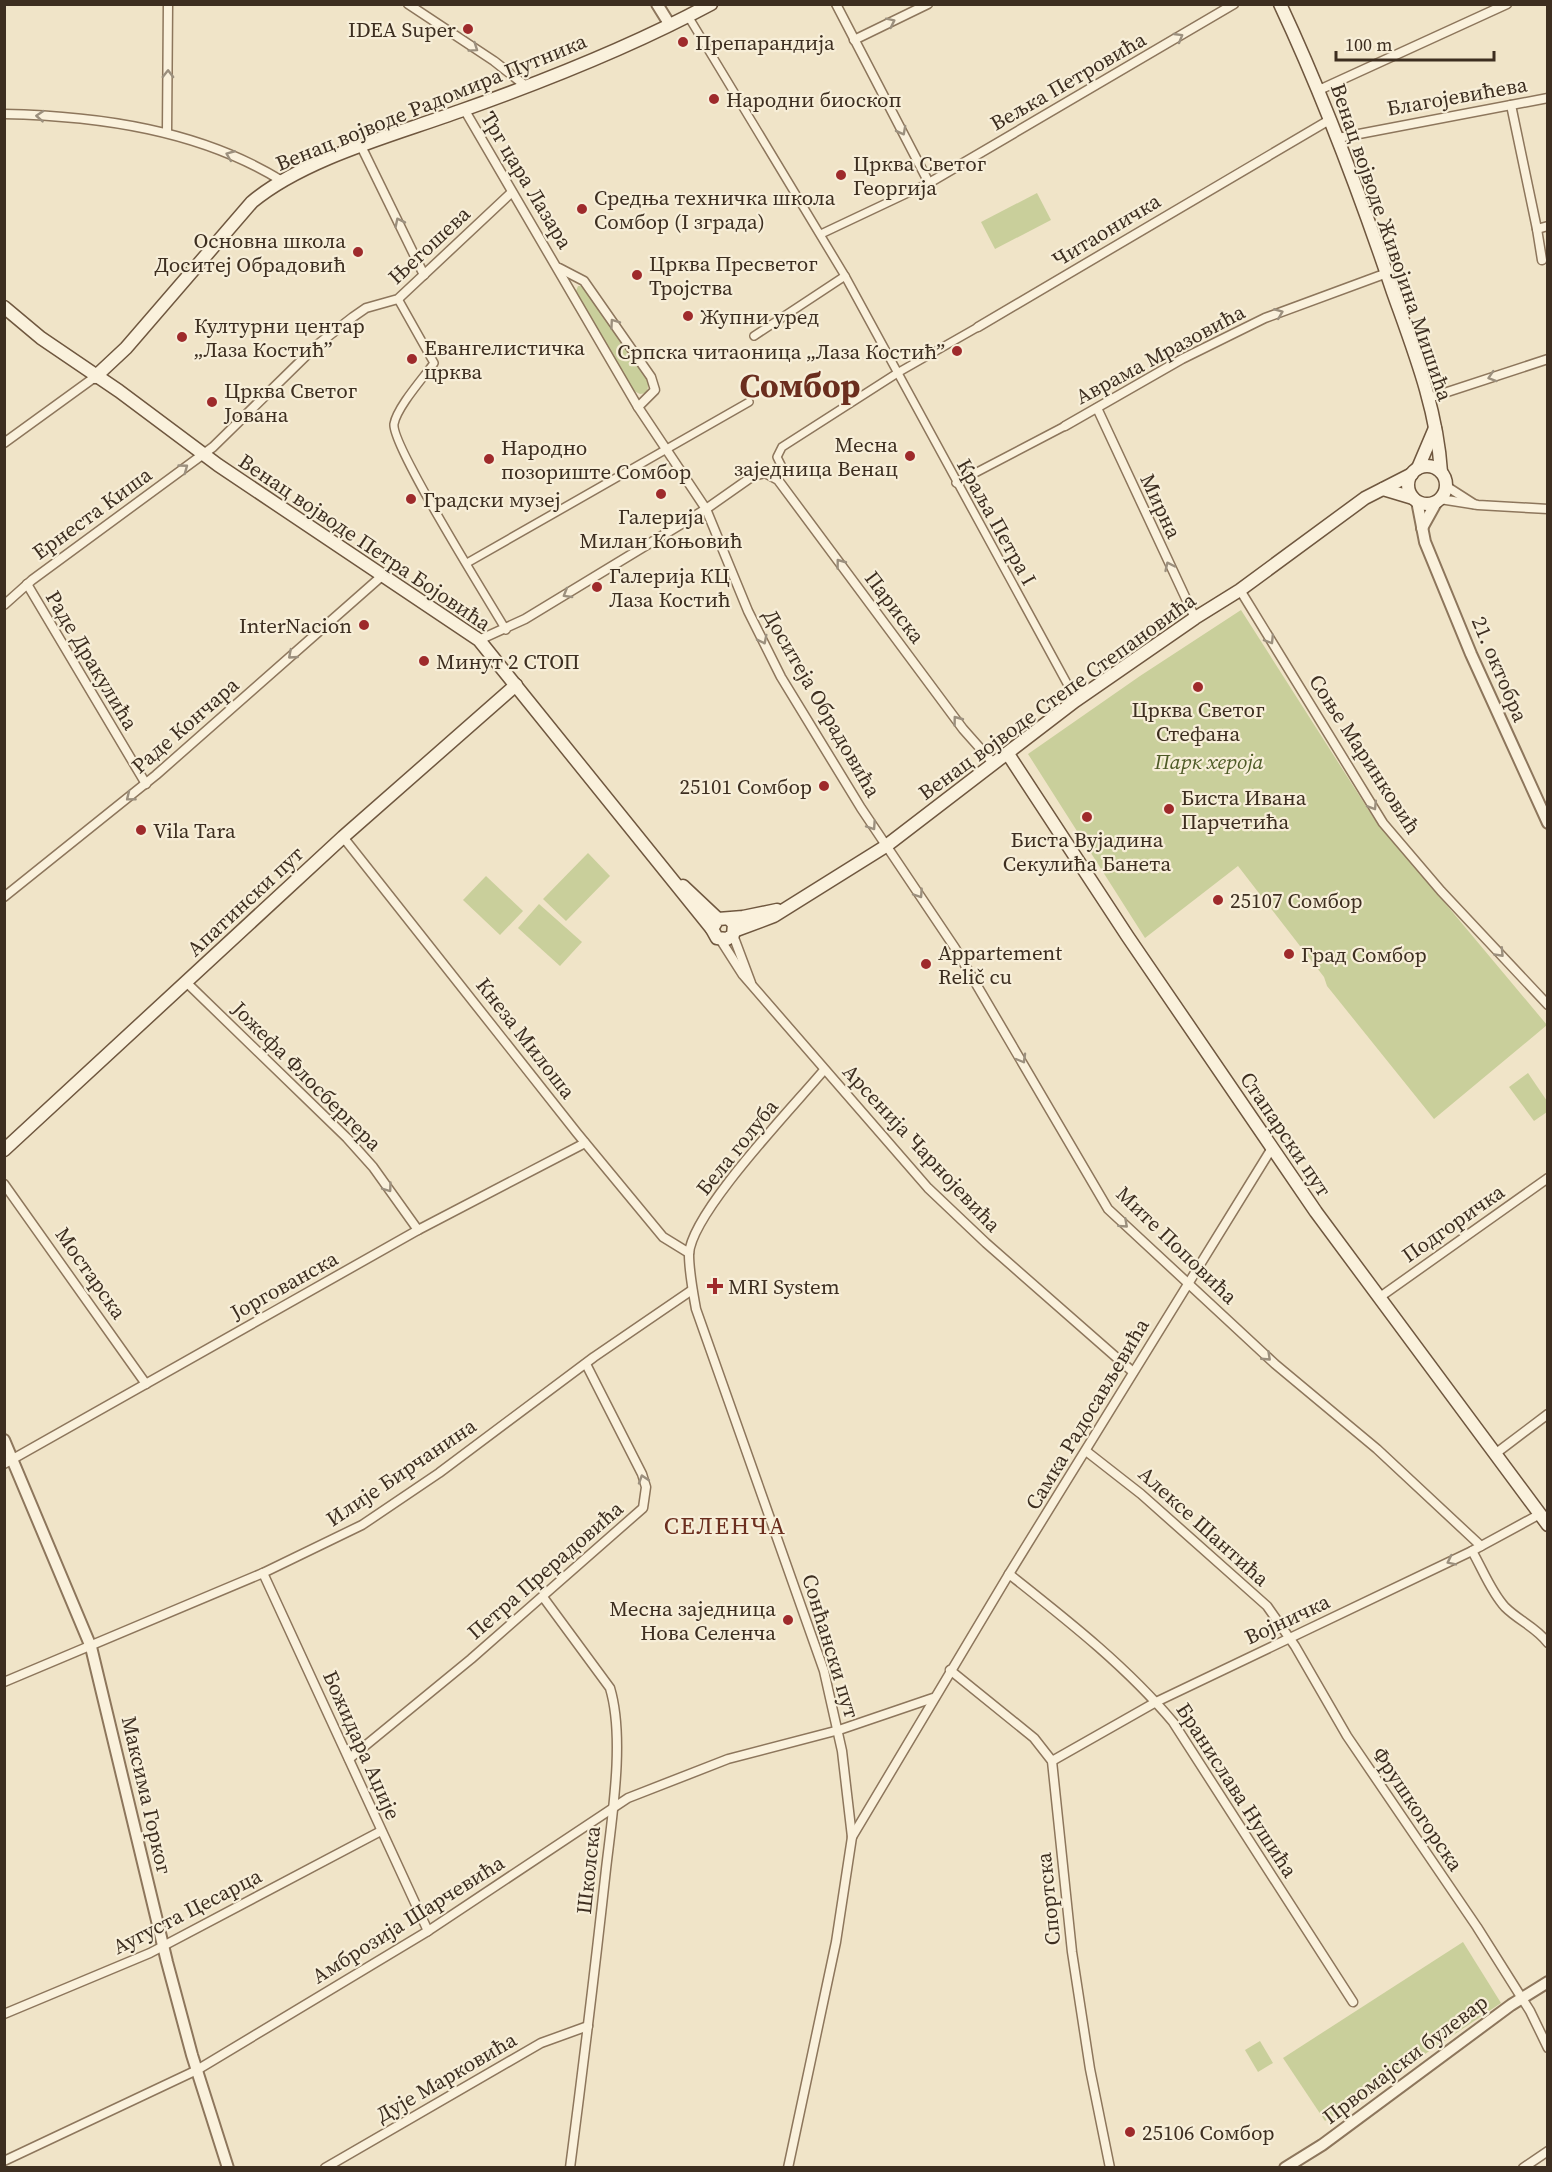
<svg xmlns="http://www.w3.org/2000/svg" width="1552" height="2172" font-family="'Source Serif 4',serif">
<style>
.green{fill:#c9cf9b}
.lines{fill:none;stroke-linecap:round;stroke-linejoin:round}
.pedestrian-casing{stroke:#8d765c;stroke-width:10}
.minor-casing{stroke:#8d765c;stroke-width:11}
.tertiary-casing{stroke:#8d765c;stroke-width:14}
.secondary-casing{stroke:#6f573f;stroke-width:15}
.pedestrian{stroke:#faf1dc;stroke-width:7}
.minor{stroke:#faf1dc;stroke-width:8}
.tertiary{stroke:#faf1dc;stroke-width:10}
.secondary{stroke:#faf1dc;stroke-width:12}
.oneway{stroke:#9c907e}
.poi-dot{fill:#9e2a2b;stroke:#f7eed8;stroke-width:2}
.labels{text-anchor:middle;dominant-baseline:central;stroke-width:4.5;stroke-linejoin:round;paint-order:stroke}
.poi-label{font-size:21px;fill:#3d2e20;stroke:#f7eed8;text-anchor:start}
.street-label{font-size:21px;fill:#3d2e20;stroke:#f7eed8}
.park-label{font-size:21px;font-style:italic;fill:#4d5a26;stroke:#f7eed8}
.quarter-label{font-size:24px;letter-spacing:1.5px;fill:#6b2e1e;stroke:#f7eed8}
.town-label{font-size:33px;font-weight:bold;fill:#6b2e1e;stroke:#f7eed8}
</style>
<rect width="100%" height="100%" fill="#f0e4c8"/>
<g class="green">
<path d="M1037,193l14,27 -56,29 -14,-27z"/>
<path d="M578,286h5l66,93 -2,14 -7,1 -8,-4 -56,-99z"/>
<path d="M1241,610l132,207 174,208 -113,94 -107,-133 -3,-9 -86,-111 -93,72 -117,-184 112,-78z"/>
<path d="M588,853l22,23 -44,45 -23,-22z"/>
<path d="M486,876l37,35 -23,24 -37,-35z"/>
<path d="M539,904l43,38 -22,24 -42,-38z"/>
<path d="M1528,1073l19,28v11l-13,9 -25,-34z"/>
<path d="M1463,1942l38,61 -176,118 -42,-63z"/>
<path d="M1260,2041l13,22 -15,9 -13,-22z"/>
</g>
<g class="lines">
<defs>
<g id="pedestrian">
<path d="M688,16l157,260 224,411 16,7"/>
<path d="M821,234l108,-51"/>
<path d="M398,299l36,64c-10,14 -37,44 -40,61 -3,21 95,177 112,206"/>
<path d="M754,336l91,-60"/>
<path d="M774,477l8,-10 -5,-10 5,-10 117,-75 79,-45"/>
<path d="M956,483l109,-57"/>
<path d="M467,563l282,-161"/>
<path d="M1065,708l4,-21"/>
</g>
<g id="minor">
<path d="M408,4l86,57 33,26"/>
<path d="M836,4l93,179 305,-179"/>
<path d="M854,40l74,-36"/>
<path d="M1319,90l188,-86"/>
<path d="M1511,105l26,124 11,-3"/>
<path d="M464,109l174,298 68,102 42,102 33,66 80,131 94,140 153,261 167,155 102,85 104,97"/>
<path d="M4,114c95,2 196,16 278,67"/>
<path d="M167,132l1,-128"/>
<path d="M1338,138l210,-40"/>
<path d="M361,146l63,129"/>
<path d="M1537,229l5,31"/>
<path d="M559,268l25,13 67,96 4,13 -17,17"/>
<path d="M978,327l353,-208"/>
<path d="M1429,398l119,-39"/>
<path d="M1097,408l98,210"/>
<path d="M1065,426l117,-67 83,-41 122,-45"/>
<path d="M4,443l91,-66"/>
<path d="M1446,486l28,18"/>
<path d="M1440,499l38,6 70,4"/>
<path d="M27,584l119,200"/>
<path d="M1240,590l143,233 58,68 107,114"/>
<path d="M4,605l28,-25 181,-133 104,-102 36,-28 13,-9 32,-9 113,-106"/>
<path d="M479,640l46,-21 181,-110 47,-33 12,-3 13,7 185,249 31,35"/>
<path d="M343,837l234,296 86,104 26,16"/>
<path d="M4,897l152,-122 227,-200"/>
<path d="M733,935l18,48"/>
<path d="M720,939l23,36 185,213 58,55 147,129"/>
<path d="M186,982l161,156 26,29 45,63"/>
<path d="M4,1184l142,200"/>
<path d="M1380,1297l168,-119"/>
<path d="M1086,1451l55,43 126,112 28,40 52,90 130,191 53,84 18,37"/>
<path d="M1495,1454l53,-40"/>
<path d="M4,1464l414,-234 167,-87"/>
<path d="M1472,1551c10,17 19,41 33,56 14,14 31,20 43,36"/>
<path d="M263,1573l165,358"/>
<path d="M1009,1574c58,46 117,92 164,148l180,280"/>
<path d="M543,1597l67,91c15,50 2,129 -4,181 -11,100 -23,199 -36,299"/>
<path d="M950,1670l84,68 18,23 20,191 18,117 20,99"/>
<path d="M4,1682l259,-109 99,-48 77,-52 155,-116 98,-67"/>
<path d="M349,1759l122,-100 172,-151 3,-21 -4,-13 -56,-110"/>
<path d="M1052,1761l104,-59 316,-151 68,-37"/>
<path d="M852,1837l157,-263 263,-426"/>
<path d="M4,2014l146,-61 231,-122"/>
<path d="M4,2161l193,-91 231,-139 200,-133 100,-39 111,-29 94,-32"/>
<path d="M325,2168l216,-125 47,-17"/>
<path d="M788,2168l48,-226 16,-105 -10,-86 -18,-80 -128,-362c-3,-17 -7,-37 -7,-55 2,-41 105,-148 135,-184"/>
<path d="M1523,2168l25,-17"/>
</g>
<g id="tertiary">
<path d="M657,4l13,21"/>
<path d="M1417,501l8,41 46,112 77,169"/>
<path d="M1422,528l15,-27"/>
<path d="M4,1440l87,207 76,315 25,93 36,113"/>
<path d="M1285,2168l37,-23 189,-140 37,-23"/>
</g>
<g id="secondary">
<path d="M1280,4c44,94 80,190 113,288 21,59 44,117 48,180"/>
<path d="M4,307l37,31 78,53 99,74 261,175 233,289"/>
<path d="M95,377l31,-29 126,-146c53,-44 142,-67 208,-91 85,-30 171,-64 251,-107"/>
<circle cx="1427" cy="485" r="19"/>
<path d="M1418,468l17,-40"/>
<path d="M1383,489l30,9"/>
<path d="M1008,754l120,183 188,275 232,313"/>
<path d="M683,886l35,33"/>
<path d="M729,919l5,5 -1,11 -6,4 -10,-1 -5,-9 6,-10 25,-2 34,-7"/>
<path d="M734,931l40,-15 112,-70 189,-145 120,-83 45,-28 125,-92 47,-24"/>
<path d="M4,1150l339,-313 173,-152"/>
</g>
</defs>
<use href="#pedestrian" class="pedestrian-casing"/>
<use href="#minor" class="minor-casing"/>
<use href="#tertiary" class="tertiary-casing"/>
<use href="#secondary" class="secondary-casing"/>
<use href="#pedestrian" class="pedestrian"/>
<use href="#minor" class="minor"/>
<use href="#tertiary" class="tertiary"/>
<use href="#secondary" class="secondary"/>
</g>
<defs><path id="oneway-chevron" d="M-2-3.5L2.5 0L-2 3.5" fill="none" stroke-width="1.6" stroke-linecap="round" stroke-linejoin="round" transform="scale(1.5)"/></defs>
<g class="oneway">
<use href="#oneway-chevron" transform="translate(891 22) rotate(-26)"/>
<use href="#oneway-chevron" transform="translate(1179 37) rotate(-30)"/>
<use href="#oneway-chevron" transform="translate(474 48) rotate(34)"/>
<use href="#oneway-chevron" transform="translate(168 74) rotate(-89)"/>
<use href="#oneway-chevron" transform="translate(40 116) rotate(-176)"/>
<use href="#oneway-chevron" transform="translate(902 131) rotate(62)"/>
<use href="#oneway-chevron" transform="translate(230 155) rotate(-158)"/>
<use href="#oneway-chevron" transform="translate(399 222) rotate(-116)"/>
<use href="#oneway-chevron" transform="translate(1279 313) rotate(-22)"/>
<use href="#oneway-chevron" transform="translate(614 323) rotate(-125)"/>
<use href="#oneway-chevron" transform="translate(1492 377) rotate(162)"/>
<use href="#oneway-chevron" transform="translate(184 468) rotate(-36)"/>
<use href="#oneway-chevron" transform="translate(840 563) rotate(-127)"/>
<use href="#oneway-chevron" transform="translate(1169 566) rotate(-115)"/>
<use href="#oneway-chevron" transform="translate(567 594) rotate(149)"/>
<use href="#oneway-chevron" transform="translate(763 640) rotate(63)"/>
<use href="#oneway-chevron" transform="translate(1270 640) rotate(58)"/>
<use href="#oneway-chevron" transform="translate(292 655) rotate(139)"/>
<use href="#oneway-chevron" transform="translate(957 720) rotate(-127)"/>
<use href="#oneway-chevron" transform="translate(130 797) rotate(141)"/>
<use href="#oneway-chevron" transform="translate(1373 806) rotate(58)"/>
<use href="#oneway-chevron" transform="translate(872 826) rotate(56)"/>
<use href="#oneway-chevron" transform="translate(919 894) rotate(56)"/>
<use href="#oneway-chevron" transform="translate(1500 953) rotate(47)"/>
<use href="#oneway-chevron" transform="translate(1022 1059) rotate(60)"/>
<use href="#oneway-chevron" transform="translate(388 1188) rotate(54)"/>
<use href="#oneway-chevron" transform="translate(1124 1224) rotate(42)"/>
<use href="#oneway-chevron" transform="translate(1267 1357) rotate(43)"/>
<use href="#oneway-chevron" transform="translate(643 1479) rotate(-108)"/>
<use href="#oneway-chevron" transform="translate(1451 1561) rotate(154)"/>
</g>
<g class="poi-dot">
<circle cx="468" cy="29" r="6"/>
<circle cx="683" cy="42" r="6"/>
<circle cx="714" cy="99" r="6"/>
<circle cx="841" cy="175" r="6"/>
<circle cx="582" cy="209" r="6"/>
<circle cx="358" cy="252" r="6"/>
<circle cx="637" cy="275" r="6"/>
<circle cx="688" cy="316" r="6"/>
<circle cx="182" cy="337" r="6"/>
<circle cx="957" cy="351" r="6"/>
<circle cx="412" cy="359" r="6"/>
<circle cx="212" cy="402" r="6"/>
<circle cx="910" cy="456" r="6"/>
<circle cx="489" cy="459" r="6"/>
<circle cx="661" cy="494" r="6"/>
<circle cx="411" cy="499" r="6"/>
<circle cx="597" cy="587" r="6"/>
<circle cx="364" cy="625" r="6"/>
<circle cx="424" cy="661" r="6"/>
<circle cx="1198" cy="687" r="6"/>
<circle cx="824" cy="786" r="6"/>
<circle cx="1169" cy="809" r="6"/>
<circle cx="1087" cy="817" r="6"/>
<circle cx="141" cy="830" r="6"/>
<circle cx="1218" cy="900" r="6"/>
<circle cx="1289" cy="954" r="6"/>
<circle cx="926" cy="964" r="6"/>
<path d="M712 1277h6v6h6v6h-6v6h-6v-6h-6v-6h6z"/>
<circle cx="788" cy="1620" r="6"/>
<circle cx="1130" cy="2132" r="6"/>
</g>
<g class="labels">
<g class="poi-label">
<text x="456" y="29" text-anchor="end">IDEA Super</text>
<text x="695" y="42">Препарандија</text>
<text x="726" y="99">Народни биоскоп</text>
<text x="853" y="163">Црква Светог<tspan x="853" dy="24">Георгија</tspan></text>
<text x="594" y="197">Средња техничка школа<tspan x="594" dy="24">Сомбор (I зграда)</tspan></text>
<text x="346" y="240" text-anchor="end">Основна школа<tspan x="346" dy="24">Доситеј Обрадовић</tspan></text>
<text x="649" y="263">Црква Пресветог<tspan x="649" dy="24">Тројства</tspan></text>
<text x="700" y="316">Жупни уред</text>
<text x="194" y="325">Културни центар<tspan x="194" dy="24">„Лаза Костић”</tspan></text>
<text x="424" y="347">Евангелистичка<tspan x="424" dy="24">црква</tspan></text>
<text x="945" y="351" text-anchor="end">Српска читаоница „Лаза Костић”</text>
<text x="224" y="390">Црква Светог<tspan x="224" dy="24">Јована</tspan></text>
<text x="898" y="444" text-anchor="end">Месна<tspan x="898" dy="24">заједница Венац</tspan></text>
<text x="501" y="447">Народно<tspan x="501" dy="24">позориште Сомбор</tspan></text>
<text x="423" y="499">Градски музеј</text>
<text x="661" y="516" text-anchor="middle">Галерија<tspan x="661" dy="24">Милан Коњовић</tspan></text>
<text x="609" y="575">Галерија КЦ<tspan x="609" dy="24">Лаза Костић</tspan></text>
<text x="352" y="625" text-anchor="end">InterNacion</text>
<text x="436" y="661">Минут 2 СТОП</text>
<text x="1198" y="709" text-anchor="middle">Црква Светог<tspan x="1198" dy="24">Стефана</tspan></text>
<text x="812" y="786" text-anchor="end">25101 Сомбор</text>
<text x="1181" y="797">Биста Ивана<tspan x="1181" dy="24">Парчетића</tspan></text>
<text x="153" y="830">Vila Tara</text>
<text x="1087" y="839" text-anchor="middle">Биста Вујадина<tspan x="1087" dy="24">Секулића Банета</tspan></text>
<text x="1230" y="900">25107 Сомбор</text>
<text x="938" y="952">Appartement<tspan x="938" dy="24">Relič cu</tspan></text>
<text x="1301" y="954">Град Сомбор</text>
<text x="728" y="1286">MRI System</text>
<text x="776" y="1608" text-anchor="end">Месна заједница<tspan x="776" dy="24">Нова Селенча</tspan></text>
<text x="1142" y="2132">25106 Сомбор</text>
</g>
<g class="street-label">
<text transform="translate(1068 81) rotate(-30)">Вељка Петровића</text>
<text transform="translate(1457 96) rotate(-10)">Благојевићева</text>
<text transform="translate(431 102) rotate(-22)">Венац војводе Радомира Путника</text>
<text transform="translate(527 180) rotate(59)">Трг цара Лазара</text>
<text transform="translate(1106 230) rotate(-31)">Читаоничка</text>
<text transform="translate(1392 242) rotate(71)">Венац војводе Живојина Мишића</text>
<text transform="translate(429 245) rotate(-43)">Његошева</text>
<text transform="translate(1160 354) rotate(-28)">Аврама Мразовића</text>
<text transform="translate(1161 506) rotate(65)">Мирна</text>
<text transform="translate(92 513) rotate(-36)">Ернеста Киша</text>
<text transform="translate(997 522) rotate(61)">Краља Петра I</text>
<text transform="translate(365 542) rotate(34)">Венац војводе Петра Бојовића</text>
<text transform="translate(895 607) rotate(53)">Париска</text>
<text transform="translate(92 660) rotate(59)">Раде Дракулића</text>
<text transform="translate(1500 669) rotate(67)">21. октобра</text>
<text transform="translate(1057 696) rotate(-36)">Венац војводе Степе Степановића</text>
<text transform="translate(822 703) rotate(60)">Доситеја Обрадовића</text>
<text transform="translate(185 725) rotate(-41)">Раде Кончара</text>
<text transform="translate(1365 754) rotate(57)">Соње Маринковић</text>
<text transform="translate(245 901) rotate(-43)">Апатински пут</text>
<text transform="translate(526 1038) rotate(52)">Кнеза Милоша</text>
<text transform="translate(307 1076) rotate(45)">Јожефа Флосбергера</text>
<text transform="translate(1286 1134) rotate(56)">Стапарски пут</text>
<text transform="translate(737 1147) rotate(-51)">Бела голуба</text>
<text transform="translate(922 1148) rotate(47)">Арсенија Чарнојевића</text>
<text transform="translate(1453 1223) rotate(-35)">Подгоричка</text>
<text transform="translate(1177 1245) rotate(44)">Мите Поповића</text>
<text transform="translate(91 1273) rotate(55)">Мостарска</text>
<text transform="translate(284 1285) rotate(-29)">Јоргованска</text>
<text transform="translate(1087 1414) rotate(-59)">Самка Радосављевића</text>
<text transform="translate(401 1472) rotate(-34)">Илије Бирчанина</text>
<text transform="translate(1204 1526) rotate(42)">Алексе Шантића</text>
<text transform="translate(545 1570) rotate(-41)">Петра Прерадовића</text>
<text transform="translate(1287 1619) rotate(-25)">Војничка</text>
<text transform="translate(831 1646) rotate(73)">Сонћански пут</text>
<text transform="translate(362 1745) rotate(66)">Божидара Аџије</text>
<text transform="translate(1237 1790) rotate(57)">Бранислава Нушића</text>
<text transform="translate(147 1795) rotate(77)">Максима Горког</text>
<text transform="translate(1418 1809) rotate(56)">Фрушкогорска</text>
<text transform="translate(588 1870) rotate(-84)">Школска</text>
<text transform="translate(1048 1899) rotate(-96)">Спортска</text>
<text transform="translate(187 1911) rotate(-27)">Аугуста Цесарца</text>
<text transform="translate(408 1919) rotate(-32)">Амброзија Шарчевића</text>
<text transform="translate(1405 2059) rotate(-37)">Првомајски булевар</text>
<text transform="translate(446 2077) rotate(-30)">Дује Марковића</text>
</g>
<g class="park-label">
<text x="1209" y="761">Парк хероја</text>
</g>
<g class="quarter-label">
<text x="725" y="1525">СЕЛЕНЧА</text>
</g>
<g class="town-label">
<text x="800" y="385">Сомбор</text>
</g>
</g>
<rect width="1552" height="2172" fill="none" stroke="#3d2e20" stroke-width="12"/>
<path d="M1336 51v9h158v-9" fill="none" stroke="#3d2e20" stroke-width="3"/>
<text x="1345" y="51" font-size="18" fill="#3d2e20" stroke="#f7eed8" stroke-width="4.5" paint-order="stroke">100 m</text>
</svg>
